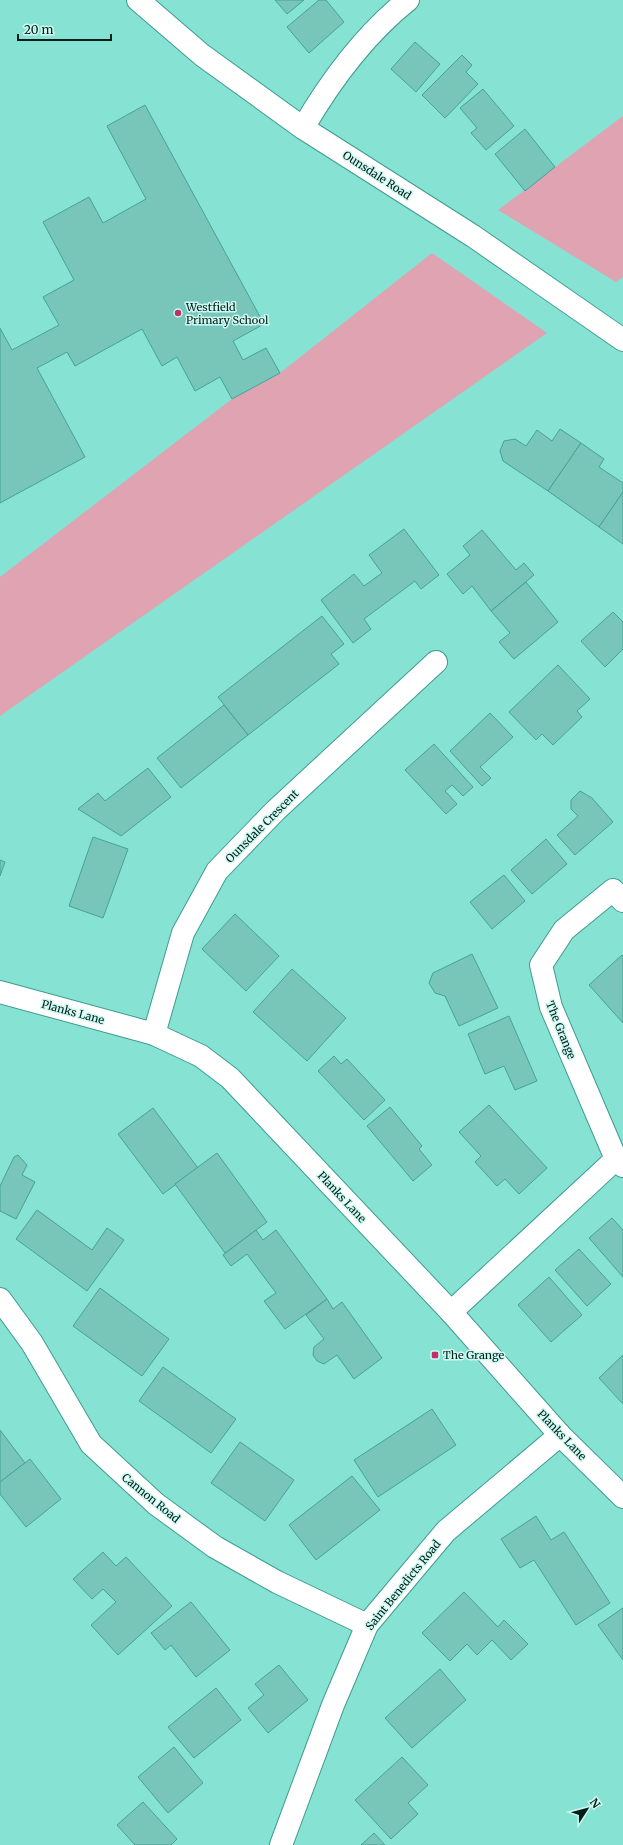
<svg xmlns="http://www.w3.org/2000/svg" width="623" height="1845" font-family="Merriweather,serif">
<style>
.park{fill:#e0a3b2}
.building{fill:#77c6b9;stroke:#45a395}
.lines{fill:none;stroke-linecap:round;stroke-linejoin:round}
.minor-casing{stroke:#3f9d90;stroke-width:24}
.minor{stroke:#fff;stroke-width:22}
.poi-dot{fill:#be3267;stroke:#cef9f1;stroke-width:1.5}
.labels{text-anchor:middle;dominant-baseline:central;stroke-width:3;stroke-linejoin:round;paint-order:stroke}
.street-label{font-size:11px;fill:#011e1a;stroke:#cef9f1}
.poi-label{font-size:11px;fill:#011e1a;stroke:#cef9f1;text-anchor:start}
</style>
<rect width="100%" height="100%" fill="#86e2d3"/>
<g class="park">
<path d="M623,116v161l-7,5 -118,-72z"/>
<path d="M432,253l115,80 -547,383v-139l232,-178 48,-26z"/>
</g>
<g class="building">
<path d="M275,0h29l-17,14z"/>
<path d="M319,0h7l18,22 -35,31 -22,-26z"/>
<path d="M415,42l25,22 -24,28 -25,-23z"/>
<path d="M462,55l10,10 -6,7 12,12 -33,34 -23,-23z"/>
<path d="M483,89l31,37 -28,24 -15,-17 6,-5 -17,-20z"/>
<path d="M145,105l119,219 -31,17 10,19 23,-12 14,25 -48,26 -12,-22 -25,14 -18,-34 -15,9 -20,-37 -67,37 -8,-14 -30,16 48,89 -85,46v-175l12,22 47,-25 -16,-28 31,-17 -31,-58 46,-25 14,26 43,-24 -39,-73z"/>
<path d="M525,129l30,38 -30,24 -30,-37z"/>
<path d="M560,429l21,14 -33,48 -45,-30 -3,-10 4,-10 11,-2 11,7 11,-16 15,11z"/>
<path d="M581,443l23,16 -5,8 24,16v9l-24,35 -51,-36z"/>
<path d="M623,492v52l-24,-17z"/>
<path d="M404,529l35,46 -18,14 -6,-8 -51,38 7,10 -18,14 -32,-43 33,-26 10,12 18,-13 -13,-18z"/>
<path d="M482,530l34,40 8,-7 10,12 -43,36 -19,-25 -9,8 -16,-20 23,-19 -7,-9z"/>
<path d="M526,582l32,40 -44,37 -15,-17 11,-9 -19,-22z"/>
<path d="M613,612l10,10v27l-18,18 -24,-26z"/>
<path d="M322,616l22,28 -13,10 8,10 -91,71 -30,-38z"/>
<path d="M558,665l32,34 -13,12 5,6 -29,28 -11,-11 -6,6 -27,-28z"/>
<path d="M224,705l24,30 -67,53 -24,-30z"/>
<path d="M490,713l23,24 -33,30 11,11 -9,8 -32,-35z"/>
<path d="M434,744l39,43 -10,9 -11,-11 -7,6 12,13 -11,10 -41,-44z"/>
<path d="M148,768l23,29 -50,39 -43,-27 20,-16 7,8z"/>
<path d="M580,791l12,7 21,24 -38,33 -18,-20 21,-19 -7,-7v-9z"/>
<path d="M93,837l35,12 -25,69 -34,-12z"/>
<path d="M546,839l21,25 -35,30 -21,-24z"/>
<path d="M0,860l5,2 -5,14z"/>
<path d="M504,875l21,26 -33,28 -22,-27z"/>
<path d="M235,914l44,42 -33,35 -44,-42z"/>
<path d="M472,954l26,54 -39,18 -14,-30 -10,-3 -6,-10 4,-10z"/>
<path d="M622,955l1,2v66l-34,-38z"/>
<path d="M292,969l54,49 -39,43 -54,-49z"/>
<path d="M509,1016l28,65 -22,9 -11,-24 -19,8 -17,-40z"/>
<path d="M334,1056l7,8 6,-5 38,41 -21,20 -46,-49z"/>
<path d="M489,1105l58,63 -28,26 -14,-15 -8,7 -22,-24 6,-6 -22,-24z"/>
<path d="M390,1107l32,39 -3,3 13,16 -19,16 -46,-55z"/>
<path d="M153,1108l45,60 -35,26 -45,-60z"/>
<path d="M217,1153l50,69 -42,31 -50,-69z"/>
<path d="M18,1155l9,10 -5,10 13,7 -19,37 -16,-8v-25l14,-29z"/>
<path d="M37,1210l55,40 15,-22 17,12 -37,51 -71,-52z"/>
<path d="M612,1218l11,12v47l-34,-39z"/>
<path d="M256,1230l7,10 13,-10 51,69 -42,30 -21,-28 12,-8 -29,-39 -16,12 -8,-11z"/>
<path d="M579,1249l32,35 -24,22 -32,-36z"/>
<path d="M549,1277l33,38 -31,27 -33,-37z"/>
<path d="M100,1288l69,51 -27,37 -69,-50z"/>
<path d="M327,1299l6,10 9,-7 40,56 -28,21 -17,-24 -13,9 -7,-3 -4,-6 1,-8 10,-8 -18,-24z"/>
<path d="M623,1355v49l-24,-26z"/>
<path d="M163,1367l73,52 -25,34 -72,-52z"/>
<path d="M432,1409l24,36 -78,52 -24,-37z"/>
<path d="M0,1430l25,33 -25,19z"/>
<path d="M240,1442l54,38 -29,41 -54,-38z"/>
<path d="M30,1459l31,40 -35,28 -26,-33v-12z"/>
<path d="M352,1476l28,34 -64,50 -27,-35z"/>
<path d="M536,1516l15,24 13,-8 46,71 -34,22 -42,-65 -14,8 -19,-29z"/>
<path d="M103,1552l13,14 10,-9 46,49 -54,49 -27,-30 25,-23 -13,-13 -11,10 -19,-20z"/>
<path d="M464,1592l34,35 6,-7 24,24 -17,16 -19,-20 -15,15 -10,-11 -17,17 -28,-28z"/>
<path d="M191,1602l39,48 -34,27 -25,-32 -6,5 -14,-17z"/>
<path d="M623,1608v52l-25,-35z"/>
<path d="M279,1665l29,35 -40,33 -20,-25 16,-13 -9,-11z"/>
<path d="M440,1669l26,31 -54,48 -27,-30z"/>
<path d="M216,1688l25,32 -47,38 -26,-31z"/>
<path d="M174,1747l29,36 -35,30 -30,-36z"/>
<path d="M402,1757l26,28 -20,18 10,11 -27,25 -36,-39z"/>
<path d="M143,1802l34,37 -6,6h-36l-18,-20z"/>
<path d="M374,1833l11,12h-24z"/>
</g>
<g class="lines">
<defs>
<g id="minor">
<path d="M138,0l64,55 101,73 170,108 150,104"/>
<path d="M303,128c28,-48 61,-93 105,-128"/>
<path d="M623,901l-10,-11 -49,40 -23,35 10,42 65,152 7,7"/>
<path d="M0,992l154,42 47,22 29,22 221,234 109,123 63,62"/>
<path d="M154,1034l29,-101 34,-62 58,-60 161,-149"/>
<path d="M0,1299l32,44 59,101 65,60 59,43 62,35 90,43"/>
<path d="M451,1312l165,-153"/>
<path d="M281,1845l52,-140 34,-80 79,-94 114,-96"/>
</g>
</defs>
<use href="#minor" class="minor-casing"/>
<use href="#minor" class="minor"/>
</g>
<g class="poi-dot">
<circle cx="178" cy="313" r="4"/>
<rect x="431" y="1351" width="8" height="8" rx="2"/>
</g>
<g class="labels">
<g class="street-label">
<text transform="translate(377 175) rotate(33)">Ounsdale Road</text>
<text transform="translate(262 826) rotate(-45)">Ounsdale Crescent</text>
<text transform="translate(73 1012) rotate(15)">Planks Lane</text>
<text transform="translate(561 1030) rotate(68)">The Grange</text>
<text transform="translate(342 1197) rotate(47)">Planks Lane</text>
<text transform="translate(562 1435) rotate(46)">Planks Lane</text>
<text transform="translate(151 1498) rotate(39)">Cannon Road</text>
<text transform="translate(403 1585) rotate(-51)">Saint Benedicts Road</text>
</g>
<g class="poi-label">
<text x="186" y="307">Westfield<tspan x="186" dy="13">Primary School</tspan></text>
<text x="443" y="1355">The Grange</text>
</g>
</g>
<g transform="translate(587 1809) rotate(54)" stroke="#cef9f1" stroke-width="3" paint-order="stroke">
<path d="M0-3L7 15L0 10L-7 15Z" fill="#011e1a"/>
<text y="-6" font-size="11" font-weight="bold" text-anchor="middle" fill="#011e1a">N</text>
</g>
<path d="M18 34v6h93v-6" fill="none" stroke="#011e1a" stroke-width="2"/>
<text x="24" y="34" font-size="12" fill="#011e1a" stroke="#cef9f1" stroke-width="3" paint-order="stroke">20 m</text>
</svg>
